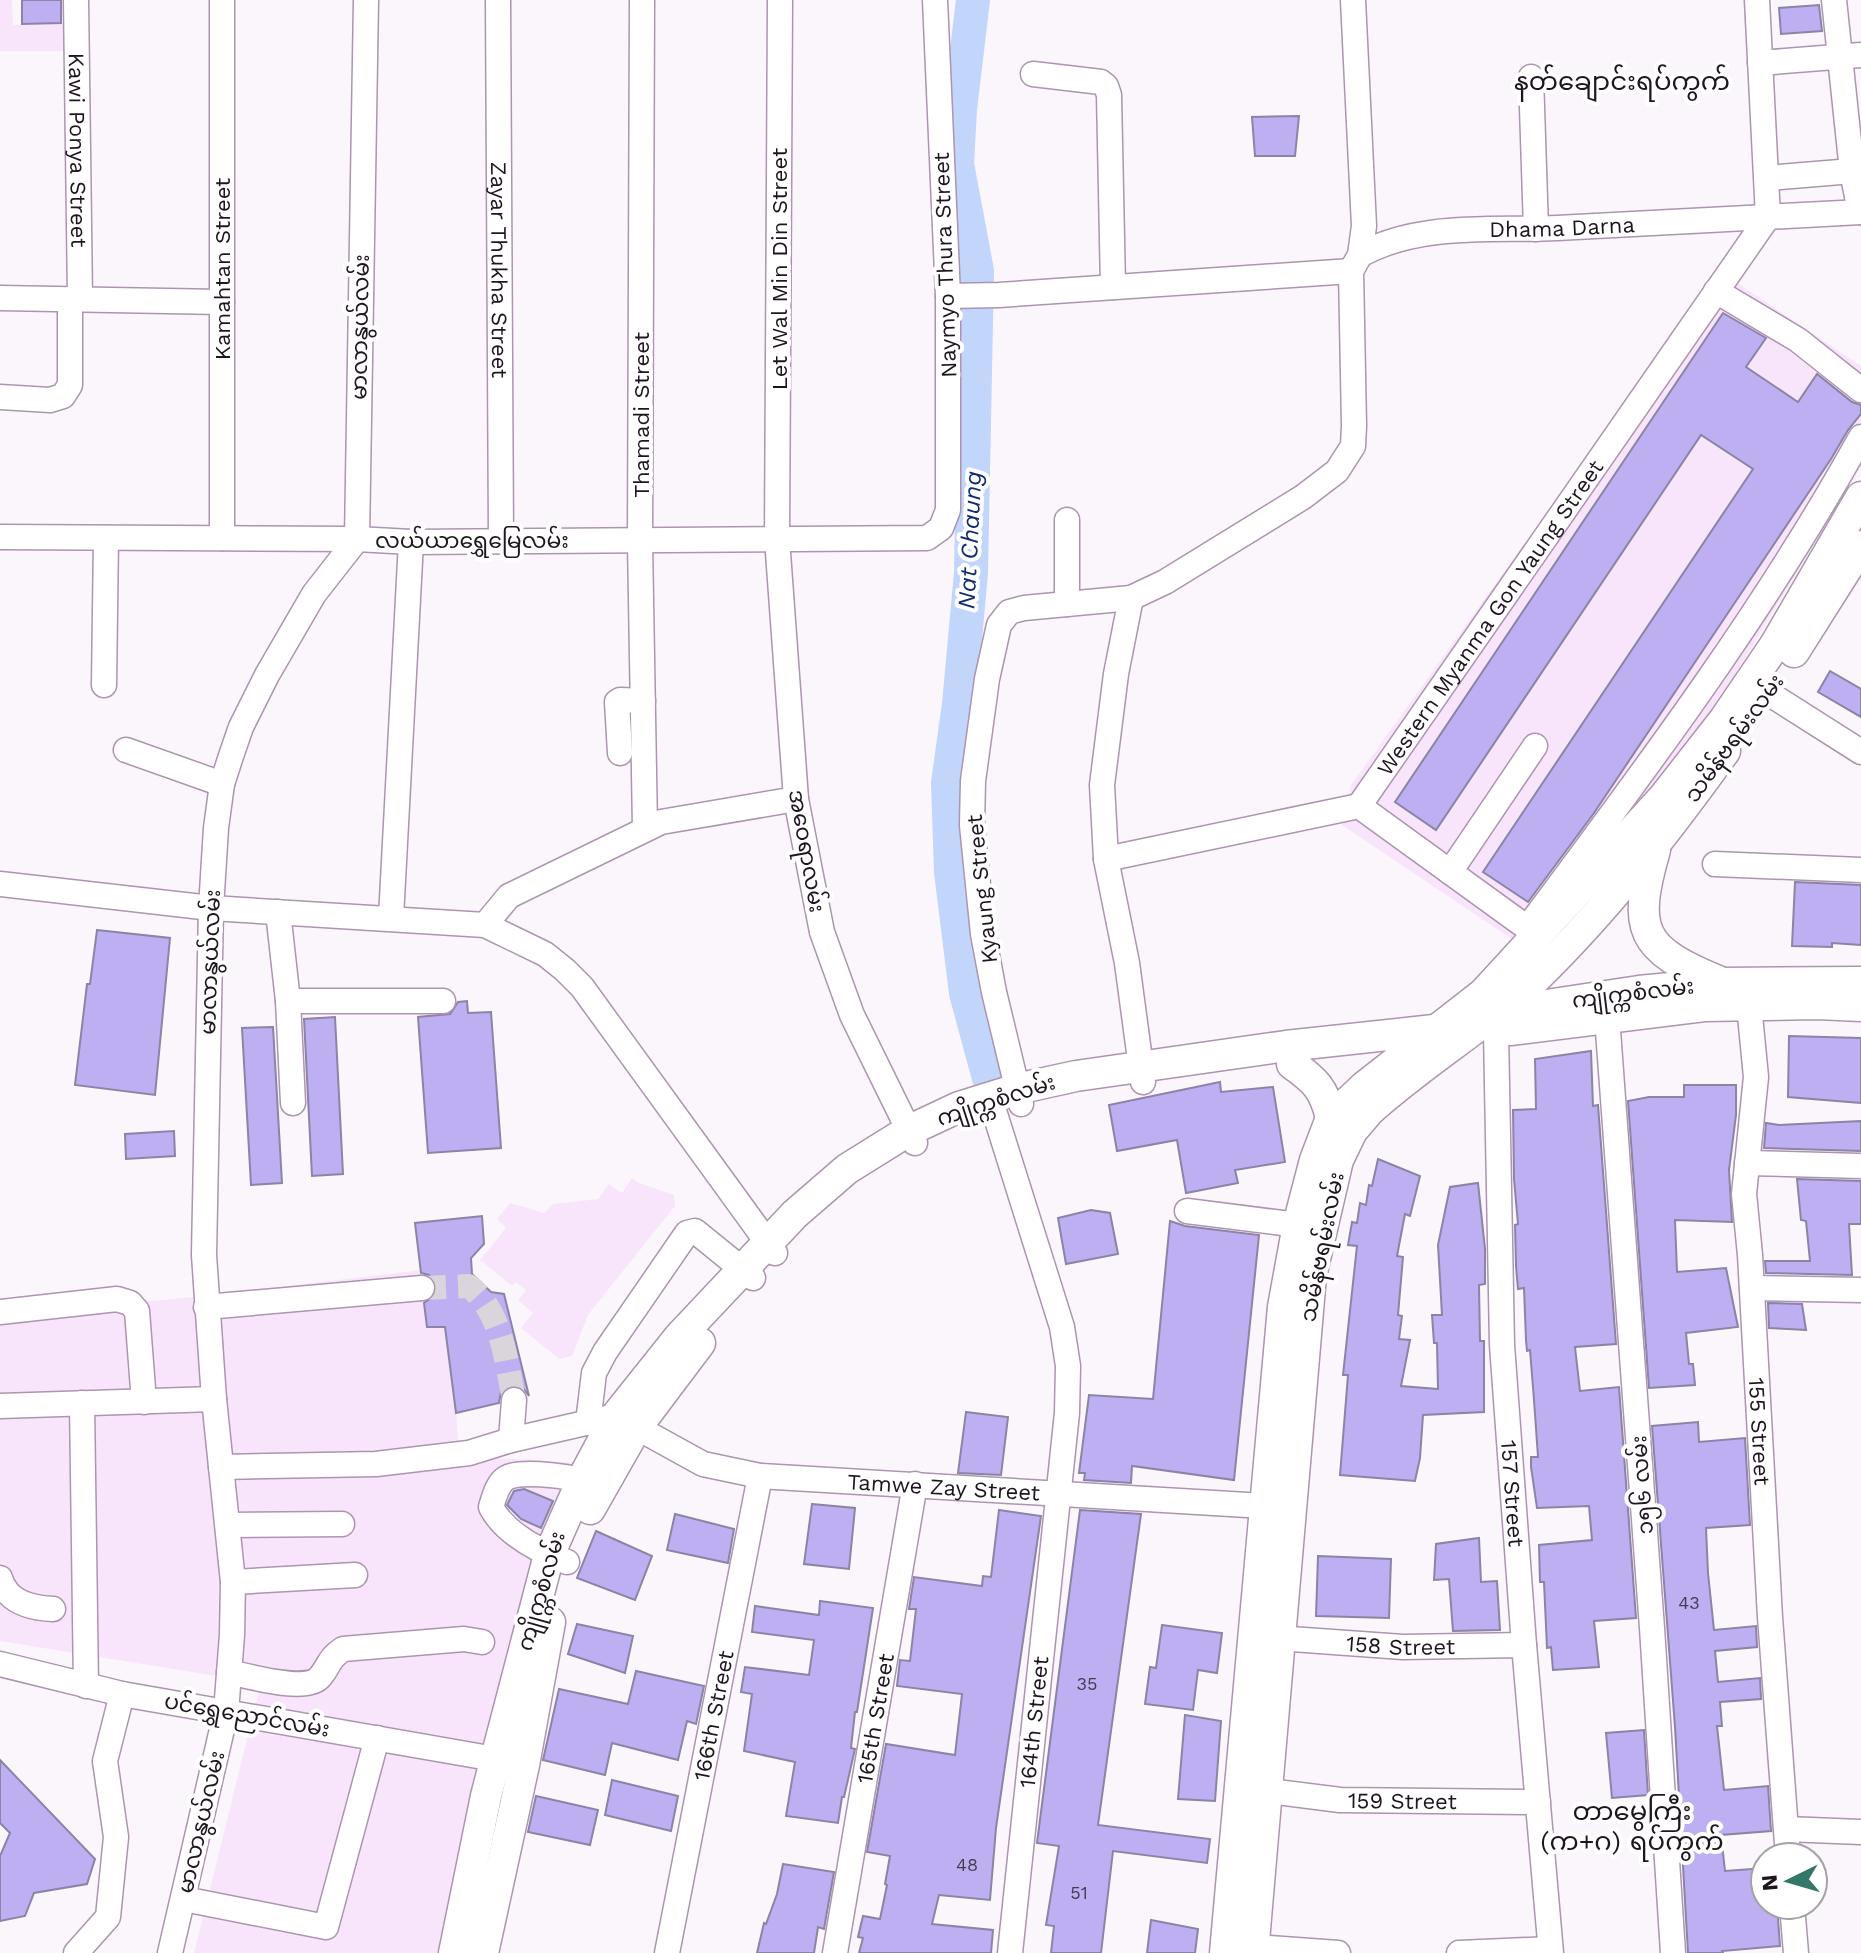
<svg xmlns="http://www.w3.org/2000/svg" width="1861" height="1953" font-family="'Work Sans','Noto Sans Myanmar',sans-serif">
<style>
.built{fill:#f9e5fb}
.lines{fill:none;stroke-linecap:round;stroke-linejoin:round}
.river{stroke:#c2d5fa;stroke-width:34}
.building{fill:#bdaff2;stroke:#8a84a5;stroke-width:2}
.minor-tunnel{stroke:#dad4db;stroke-width:24;stroke-dasharray:24 12;stroke-linecap:butt}
.minor-casing{stroke:#ad94b0;stroke-width:27}
.major-casing{stroke:#ad94b0;stroke-width:33}
.minor{stroke:#fff;stroke-width:24}
.major{stroke:#fff;stroke-width:30}
.labels{text-anchor:middle;dominant-baseline:central;stroke-width:8;stroke-linejoin:round;paint-order:stroke}
.number-label{font-size:18px;fill:#463c54}
.street-label{font-size:22px;fill:#1e151f;stroke:#fff}
.water-label{font-size:24px;font-style:italic;fill:#112c71;stroke:#fff}
.quarter-label{font-size:26px;fill:#1e151f;stroke:#fff}
</style>
<rect width="100%" height="100%" fill="#fbf6fc"/>
<g class="built">
<path d="M0,0h12l1,25 57,-2 1,28h-71z"/>
<path d="M1720,271l141,95v100l-167,277 -172,203 -180,-121 9,-40z"/>
<path d="M632,1178l7,5 35,12 1,11 -87,109 -16,41 -13,3 -38,-31 12,-15 -15,-13 8,-10 -10,-8 -4,4 -32,-26 26,-32 -9,-9 13,-16 34,10 9,-9 45,-5 11,-15 13,9z"/>
<path d="M447,1267l12,189 124,7 -137,490h-252l66,-266 -50,-12 -210,-34v-326l194,-18z"/>
</g>
<g class="lines">
<path class="river" d="M973,0l-13,109 -3,55 20,107 -6,302 -12,131 -11,79 3,89 15,121 23,85"/>
</g>
<g class="building">
<path d="M22,0h39v23l-39,1z"/>
<path d="M1819,5l3,26 -41,3 -2,-26z"/>
<path d="M1299,116l-4,40h-40l-3,-39z"/>
<path d="M1723,313l43,25 -20,29 52,35 19,-28 35,28 9,3v9l-13,16 -17,29 -237,354 -66,89 -45,-30 270,-403 -52,-34 -265,395 -41,-28z"/>
<path d="M1830,671l31,18v28l-43,-25z"/>
<path d="M1795,882l66,3v60l-29,-2v4l-40,-1z"/>
<path d="M97,930l73,8 -15,157 -80,-10 12,-101h3z"/>
<path d="M467,1001l1,12 23,-1 10,136 -73,5 -10,-136 32,-3 8,-12z"/>
<path d="M335,1017l8,157 -31,2 -8,-157z"/>
<path d="M273,1027l9,156 -31,2 -9,-157z"/>
<path d="M1789,1036l72,2v65l-73,-6z"/>
<path d="M1591,1051l2,55 5,-1 18,239 -41,3 5,44 39,-4 17,231 -42,3 5,46 -46,3 -2,-23 -4,1 -3,-66h-4l-1,-37 53,-5 -3,-34 -52,2 -6,-41v-10h7l-4,-57 -4,-50 -3,1 -1,-11 -2,-52 -6,1 -2,-23 -1,-41 3,-1 -4,-45 -1,-69 23,-1 -1,-50z"/>
<path d="M1220,1082l1,10 52,-5 12,75 -50,8 3,13 -52,10 -9,-53 -60,11 -8,-46z"/>
<path d="M1684,1085h52v30l-7,55 3,52 -57,-2 2,52 49,-4 12,59 -52,6 3,31h4l2,21 -46,3 -21,-287 21,-4h35z"/>
<path d="M1861,1121v30l-97,-3 2,-25 13,2z"/>
<path d="M174,1131l1,25 -49,3 -1,-25z"/>
<path d="M1378,1159l42,17 -10,40 -5,-2 -8,42 6,1 -5,58 4,1 -3,23 11,1 -9,46 37,3 -1,-46h-3l-2,-28h10l-4,-70 12,-58 28,-4 7,66v35l-6,1 1,56h4v71l-61,3 -3,43 -5,23 -75,-6 8,-100h-5l14,-129 -9,-1 4,-23 5,1 3,-20 6,2 3,-20 3,1z"/>
<path d="M1797,1179l64,2v43h-12l3,51 -86,-2 -1,-12h45l-4,-40 -5,-1z"/>
<path d="M1091,1210l19,3 8,41 -52,10 -8,-46z"/>
<path d="M482,1216l2,28 -13,14 1,16 19,18 13,2 25,102 -7,-9 -14,-1 -7,6 -2,11 -43,10 -11,-86h-18l-3,-24 11,-8 2,-9 -8,-11 -8,-2 -6,-50z"/>
<path d="M1170,1221l15,5 74,9 -25,245 -102,-14 -1,17 -47,-3 1,-7h-6l10,-78 64,4z"/>
<path d="M1768,1303l34,1 4,26 -37,-2z"/>
<path d="M966,1412l42,5 -7,58 -43,-2z"/>
<path d="M1698,1422l1,20 46,-4 5,87 -44,3 2,45 6,57 42,-4 1,21 -42,4 3,31 42,-4 1,21 -41,3 2,24h-5l7,64 44,-4 3,45 -50,4 4,36 40,-3v37h12l3,41 -58,5 1,2h-35l-13,-226 -23,-301z"/>
<path d="M524,1489l29,12 -12,27 -20,-9 -14,-14 7,-14z"/>
<path d="M812,1504l43,4 -6,61 -45,-5z"/>
<path d="M999,1510l42,6 -45,312 -6,72 -51,-5 -7,29 61,6 -2,23h-132l4,-15 -5,-1 5,-21 17,3 7,-34 -2,-1 5,-28 -23,-4 19,-108 69,11 7,-61 -65,-8 3,-26 10,1 6,-52h-7l5,-32 68,9 1,-10 8,1z"/>
<path d="M1080,1510l61,4 -43,311 112,14 -3,24 -94,-12 -12,102h-50l3,-27 -8,-1 13,-79 -22,-3z"/>
<path d="M675,1514l59,15 -6,34 -61,-13z"/>
<path d="M596,1531l56,25 -17,44 -58,-22z"/>
<path d="M1479,1538l2,44 16,-1 3,49 -47,1 -4,-52 -15,1 2,-36z"/>
<path d="M1318,1556l73,3 -2,59 -73,-2z"/>
<path d="M820,1601l53,7 -16,104h-2l-4,36 4,1 -11,48h-2l-4,26 -52,-7 9,-54 -51,-11 8,-57 -11,-2 4,-25 64,8 5,-35 -62,-8 3,-26 64,9z"/>
<path d="M577,1624l56,12 -8,37 -57,-19z"/>
<path d="M1162,1625l60,8 -5,40 -19,-3 -5,40 -48,-6 5,-37 6,1z"/>
<path d="M636,1671l68,15 -8,38 -9,-3 -9,39 -66,-17 -7,32 -62,-15 16,-71 69,15z"/>
<path d="M1185,1715l36,6 -6,80 -37,-2z"/>
<path d="M1644,1730l4,65 -36,3 -6,-65z"/>
<path d="M0,1760l95,99 -8,25 -53,9 -9,23 -25,5v-65l10,-23 -10,-10z"/>
<path d="M612,1780l66,16 -7,35 -66,-16z"/>
<path d="M536,1796l62,14 -8,35 -62,-13z"/>
<path d="M783,1864l51,8 -10,57 -6,-2 -4,26h-57l7,-30 2,1 11,-30z"/>
<path d="M1151,1920l47,9 -3,24h-48z"/>
</g>
<g class="lines">
<path class="minor-tunnel" d="M422,1288l47,-2c33,26 37,75 45,114"/>
<defs>
<g id="minor">
<path id="s1" d="M76,0l4,299"/>
<path d="M222,0v538"/>
<path id="s2" d="M498,0l3,540"/>
<path d="M642,0l-2,542 5,287"/>
<path d="M780,0l-3,539 19,260 26,133 30,83 63,128"/>
<path d="M1757,0l11,217"/>
<path d="M1834,0l18,171 8,41"/>
<path d="M1760,63l101,-8"/>
<path d="M1033,74l68,8 5,4 3,9 4,192"/>
<path d="M1531,77l5,152"/>
<path d="M1767,178l85,-7"/>
<path id="s3" d="M1360,255c59,-33 133,-24 197,-27 101,-5 203,-11 304,-16"/>
<path d="M1716,291l82,49 63,50"/>
<path d="M948,296l51,-1 352,-24"/>
<path d="M0,298l222,4"/>
<path d="M0,397l50,3 13,-4 7,-11v-86"/>
<path d="M0,537l357,2 54,3 516,-4 14,-10 7,-18v-214l-13,-296"/>
<path d="M1131,598l-15,76 -14,111 4,74 21,104 16,119"/>
<path d="M1067,604v-84"/>
<path d="M1751,682l110,70"/>
<path d="M104,685l2,-147"/>
<path d="M126,750l96,34"/>
<path d="M620,753l-3,-51 3,-2 23,1"/>
<path d="M1359,806l178,129"/>
<path id="s4" d="M1106,859l253,-53 409,-589"/>
<path d="M1715,864l146,6"/>
<path d="M1450,872l85,-126"/>
<path d="M0,884l211,24 274,17 60,29 20,16 17,17 193,266"/>
<path d="M278,912l10,89 5,102"/>
<path d="M391,918l20,-376"/>
<path d="M485,925l24,-29 152,-74 135,-23"/>
<path d="M1528,927c117,-157 238,-318 333,-490"/>
<path d="M288,1001h155"/>
<path id="s5" d="M1749,1005l7,72 -12,117 6,61 20,362 18,240"/>
<path d="M1607,1017l45,611 21,325"/>
<path id="s6" d="M1496,1032l6,313 22,300 27,308"/>
<path d="M990,1098l72,229 6,39 -1,47 -57,540"/>
<path d="M1021,1104l-27,-112 -11,-58 -11,-109 1,-44 14,-102 12,-54 10,-13 15,-4 107,-10 34,-16 138,-85 34,-26 16,-25 1,-20 -3,-155 9,-16 4,-29 -11,-226"/>
<path d="M1747,1163l114,3"/>
<path d="M1187,1211l111,14"/>
<path d="M1752,1288l109,2"/>
<path d="M206,1307l216,-19"/>
<path d="M0,1312l117,-13 13,4 7,8 7,91"/>
<path d="M82,1403l4,283"/>
<path d="M0,1406l214,-7"/>
<path d="M588,1423l6,-50 11,-21 82,-119 8,-2 58,47"/>
<path d="M511,1440l3,-40"/>
<path id="s7" d="M221,1467l155,-3 93,-11 42,-13 105,-24 87,48 57,12 504,30"/>
<path d="M228,1525l114,-1"/>
<path d="M567,1562c-28,-11 -62,-28 -76,-55 3,-9 6,-23 15,-29 15,-9 74,-1 90,7"/>
<path d="M0,1578c7,24 30,30 53,31"/>
<path d="M233,1582l122,-7"/>
<path id="s8" d="M1263,1637l140,10 121,-2"/>
<path d="M0,1664l122,30 390,68"/>
<path d="M229,1672c19,4 78,21 91,5 11,-13 7,-17 23,-28l121,-10 18,3"/>
<path id="s9" d="M1269,1791l71,9 198,2"/>
<path d="M1786,1829l75,3"/>
<path d="M184,1899l142,28 51,-189"/>
<path d="M1792,1905l4,48"/>
<path d="M1254,1947l84,6"/>
<path d="M76,1953l32,-36 8,-80 -11,-76 17,-67"/>
<path d="M170,1953l56,-241 6,-77 1,-53 -19,-183 -10,-144 7,-347 5,-80 6,-44 9,-28 10,-29 26,-52 47,-81 43,-55 9,-539"/>
<path id="s10" d="M667,1953l93,-477"/>
<path id="s11" d="M835,1953l80,-469"/>
<path d="M1459,1953l91,-4"/>
</g>
<g id="major">
<path d="M1794,652l67,-106"/>
<path d="M1655,850c-23,80 -15,99 63,131"/>
<path d="M1510,1030l194,-24 113,-2 44,2"/>
<path d="M1292,1064c24,17 32,25 39,54"/>
<path d="M590,1509l46,-81 64,-85"/>
<path d="M454,1953l32,-157 63,-241 34,-77 33,-62 63,-79 116,-123 52,-45 61,-38 51,-24 58,-18 59,-13 210,-30 148,-16 99,-23 106,-16 84,-8 138,-1"/>
<path d="M483,1953l41,-188 26,-143"/>
<path d="M1225,1953l58,-646 15,-82 17,-65 16,-42 34,-32 119,-93 179,-195 61,-78 51,-75 86,-148"/>
<path d="M1253,1953l58,-677 27,-116 14,-29 17,-20c53,-48 116,-85 168,-134 70,-68 131,-147 188,-226"/>
</g>
</defs>
<use href="#minor" class="minor-casing"/>
<use href="#major" class="major-casing"/>
<use href="#minor" class="minor"/>
<use href="#major" class="major"/>
</g>
<g class="labels">
<g class="number-label">
<text x="1689" y="1602">43</text>
<text x="1087" y="1683">35</text>
<text x="967" y="1864">48</text>
<text x="1079" y="1892">51</text>
</g>
<g class="street-label">
<text stroke="none"><textPath href="#s1" startOffset="150">Kawi Ponya Street</textPath></text>
<text stroke="none"><textPath href="#s3" startOffset="206">Dhama Darna</textPath></text>
<text transform="translate(945 265) rotate(-92)">Naymyo Thura Street</text>
<text transform="translate(222 269) rotate(-90)">Kamahtan Street</text>
<text transform="translate(779 269) rotate(-90)">Let Wal Min Din Street</text>
<text stroke="none"><textPath href="#s2" startOffset="270">Zayar Thukha Street</textPath></text>
<text transform="translate(360 327) rotate(-89)">မာလာနွယ်လမ်း</text>
<text transform="translate(641 415) rotate(-90)">Thamadi Street</text>
<text x="472" y="540">လယ်ယာရွှေမြေလမ်း</text>
<text stroke="none"><textPath href="#s4" startOffset="488">Western Myanma Gon Yaung Street</textPath></text>
<text transform="translate(1734 738) rotate(-54)">သမိန်ဗရမ်းလမ်း</text>
<text transform="translate(807 851) rotate(80)">အဝေရာလမ်း</text>
<text transform="translate(982 889) rotate(-96)">Kyaung Street</text>
<text transform="translate(210 962) rotate(-88)">မာလာနွယ်လမ်း</text>
<text transform="translate(1633 993) rotate(-7)">ကျိုက္ကစံလမ်း</text>
<text transform="translate(996 1100) rotate(-18)">ကျိုက္ကစံလမ်း</text>
<text transform="translate(1322 1247) rotate(-79)">သမိန်ဗရမ်းလမ်း</text>
<text stroke="none"><textPath href="#s5" startOffset="428">155 Street</textPath></text>
<text transform="translate(1642 1485) rotate(-94)">၁၅၆ လမ်း</text>
<text stroke="none"><textPath href="#s7" startOffset="742">Tamwe Zay Street</textPath></text>
<text stroke="none"><textPath href="#s6" startOffset="462">157 Street</textPath></text>
<text transform="translate(541 1591) rotate(-74)">ကျိုက္ကစံလမ်း</text>
<text stroke="none"><textPath href="#s8" startOffset="138">158 Street</textPath></text>
<text transform="translate(247 1715) rotate(10)">ပင်ရွှေညောင်လမ်း</text>
<text stroke="none"><textPath href="#s10" startOffset="242">166th Street</textPath></text>
<text stroke="none"><textPath href="#s11" startOffset="238">165th Street</textPath></text>
<text transform="translate(1034 1722) rotate(-84)">164th Street</text>
<text stroke="none"><textPath href="#s9" startOffset="134">159 Street</textPath></text>
<text transform="translate(201 1822) rotate(-77)">မာလာနွယ်လမ်း</text>
</g>
<g class="water-label">
<text transform="translate(970 540) rotate(-87)">Nat Chaung</text>
</g>
<g class="quarter-label">
<text x="1622" y="81">နတ်ချောင်းရပ်ကွက်</text>
<text x="1632" y="1811">တာမွေကြီး<tspan x="1632" dy="30">(က+ဂ) ရပ်ကွက်</tspan></text>
</g>
</g>
<g transform="translate(1789 1881) rotate(265)"><circle r="38" fill="#ffffff" stroke="#a5a1a5" stroke-width="2"/>
<path d="M0-6L14 30L0 20L-14 30Z" fill="#347769"/>
<text y="-12" font-size="22" font-weight="bold" text-anchor="middle" fill="#1e151f">N</text>
</g>
</svg>
